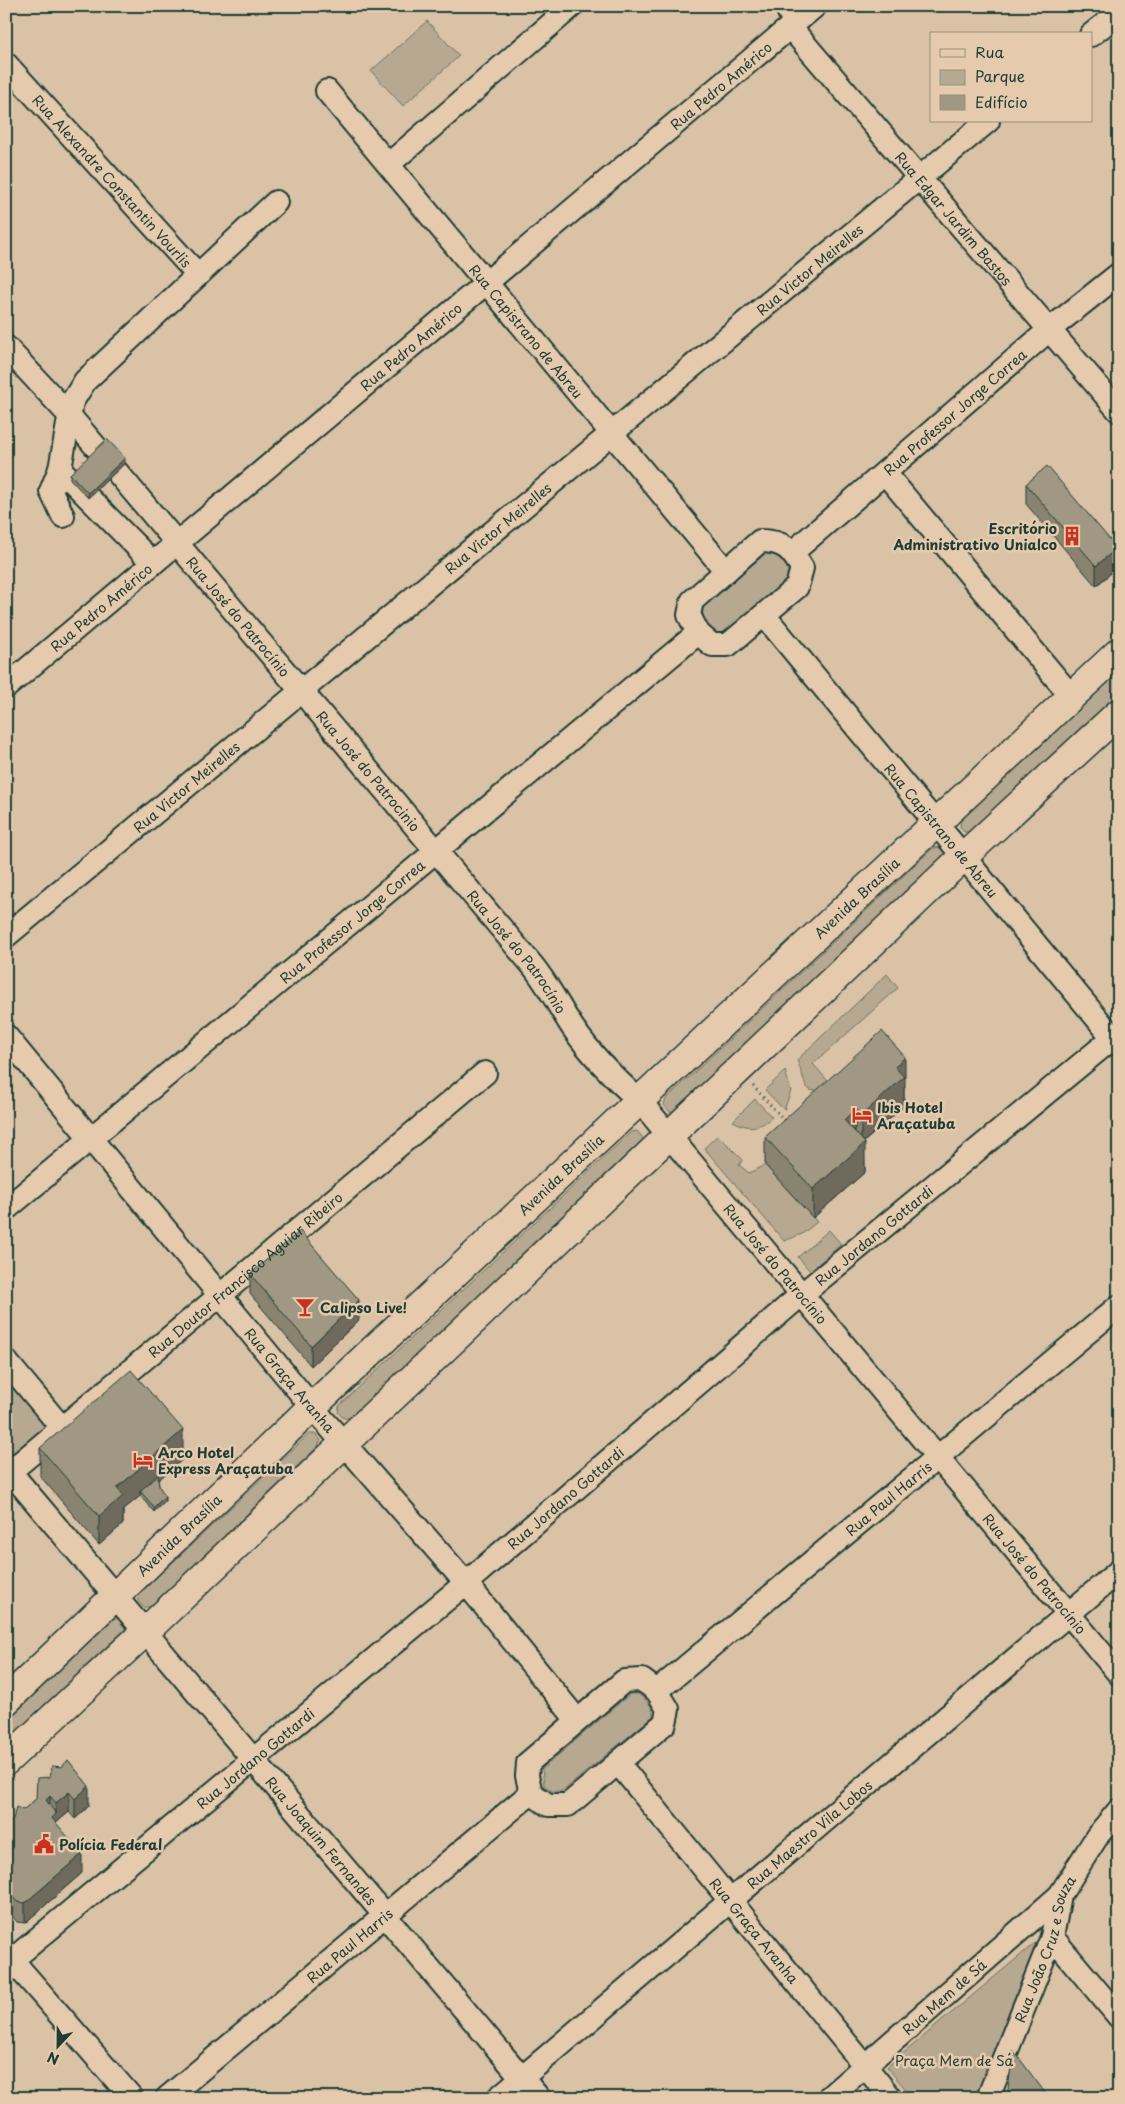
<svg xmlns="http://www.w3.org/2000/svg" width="1125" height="2104" font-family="'Playpen Sans',sans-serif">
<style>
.green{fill:#b7a891;stroke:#6b7262}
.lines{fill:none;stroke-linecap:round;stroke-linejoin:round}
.lane-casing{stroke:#1f3d34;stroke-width:15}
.street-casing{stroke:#1f3d34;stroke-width:26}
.secondary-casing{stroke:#1f3d34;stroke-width:31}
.path{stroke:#1f3d34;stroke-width:3;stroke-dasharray:1 4;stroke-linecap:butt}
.lane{stroke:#e6caad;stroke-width:11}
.street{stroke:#e6caad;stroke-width:22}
.secondary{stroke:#e6caad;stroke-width:28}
.wall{fill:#8a8370;stroke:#1f3d34}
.shaded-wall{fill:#706a5b;stroke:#1f3d34}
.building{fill:#a09882;stroke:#1f3d34}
.labels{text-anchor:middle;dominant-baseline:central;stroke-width:5;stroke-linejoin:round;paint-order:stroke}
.street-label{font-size:14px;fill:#1f3d34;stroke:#e6caad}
.poi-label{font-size:14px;font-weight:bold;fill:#1f3d34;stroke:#e6caad;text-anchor:start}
.park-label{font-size:14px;fill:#274239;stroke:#e6caad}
</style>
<rect width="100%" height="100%" fill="#dac2a6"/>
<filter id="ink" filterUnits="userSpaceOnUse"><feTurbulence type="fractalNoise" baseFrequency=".02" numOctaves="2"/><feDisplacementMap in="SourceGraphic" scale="10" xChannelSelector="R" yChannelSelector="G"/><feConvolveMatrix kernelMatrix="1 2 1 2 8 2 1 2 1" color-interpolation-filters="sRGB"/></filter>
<g filter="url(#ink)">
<g class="green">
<path d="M427,21l32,35 -56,50 -32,-35z"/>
<path d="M765,554c12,0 18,6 23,16l-2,10 -63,53h-6c-9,-7 -16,-14 -14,-26z"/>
<path d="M1119,670v26l-146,136h-9l-4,-6 1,-9z"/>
<path d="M940,847l5,6 -2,6 -265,251 -8,2 -6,-7 2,-6 267,-251z"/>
<path d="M887,974l11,14 -85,76 16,18 -12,9 -7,-1 -4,-4 -9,-26z"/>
<path d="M785,1071l6,20 -7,19 -19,-20z"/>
<path d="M755,1099l17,18c-13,12 -24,12 -39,4z"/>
<path d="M637,1131l6,7 -1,5 -292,275h-7l-5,-6 1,-6 292,-274z"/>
<path d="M718,1135l25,25 -4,5 10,8 16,-8 52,57 -15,12 -18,7 -80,-93z"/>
<path d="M829,1230l12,14 -31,27 -12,-14z"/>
<path d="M6,1373l43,51 -34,29 -9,-10z"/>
<path d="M309,1434h6l6,6 -3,6 -168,161h-7l-5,-6 1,-7z"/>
<path d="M114,1618h6l6,5 -1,6 -119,112v-21z"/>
<path d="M630,1694h8c7,5 16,12 15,22l-90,75h-11l-8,-6 -2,-16z"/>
<path d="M1035,1943l7,5 -62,150h-67l-26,-31z"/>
</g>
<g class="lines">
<defs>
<path id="lane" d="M780,6l10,21"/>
<g id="street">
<path id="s1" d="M790,27l329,384"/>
<path d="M1091,35l28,-22"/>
<path id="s2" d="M6,64l192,211"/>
<path id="s3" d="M327,91l399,480"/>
<path d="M389,164l183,-158"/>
<path id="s4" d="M6,347l63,68 464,551c16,20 26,41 40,62 19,28 42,51 67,73l479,573"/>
<path d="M60,469l93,94"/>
<path d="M885,473l186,223"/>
<path d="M63,516l-12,-25 9,-22 12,-67 13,-21 191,-179"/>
<path d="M760,541c24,0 31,8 42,27l-5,19 -69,58h-16l-14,-12 -9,-18 3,-14z"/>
<path id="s5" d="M793,552l256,-222 70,-56"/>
<path id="s6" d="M764,615l355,430"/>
<path id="s7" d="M6,687l809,-681"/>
<path id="s8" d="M6,936l982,-815"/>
<path id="s9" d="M6,1036l306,371 154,176 111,137"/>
<path id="s10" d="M6,1209l692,-576"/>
<path d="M6,1361l56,67"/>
<path id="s11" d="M6,1467l533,631"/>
<path id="s12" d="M6,1475l479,-402"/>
<path d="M642,1680l15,11 11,18 -3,14 -97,82h-20l-17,-12 -4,-17 1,-13 96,-82z"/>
<path id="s13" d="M657,1691l462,-385"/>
<path id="s14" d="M618,1763l273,335"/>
<path d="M1052,1937l67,80"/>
<path d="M6,1953l126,145"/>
<path id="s15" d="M12,1960l454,-377 335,-288 318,-262"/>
<path id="s16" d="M167,2098l364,-305"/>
<path id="s17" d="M498,2098l621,-527"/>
<path id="s18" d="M828,2098l232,-203"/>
<path id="s19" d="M988,2098l64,-161 8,-42 38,-60 21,-25"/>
</g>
<g id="secondary">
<path id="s20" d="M6,1701l306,-294 807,-755"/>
<path d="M6,1761l140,-130 818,-775 155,-143"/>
</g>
</defs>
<use href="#lane" class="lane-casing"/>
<use href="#street" class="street-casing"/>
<use href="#secondary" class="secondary-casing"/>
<path class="path" d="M753,1086l33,36"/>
<use href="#lane" class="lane"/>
<use href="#street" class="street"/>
<use href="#secondary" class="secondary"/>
</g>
<g class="wall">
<path d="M125,463l-37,35 -18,-19v-5z"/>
<path d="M1026,484l91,84 -21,18 -70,-82z"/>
<path d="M1118,1020h1v21l-1,-1z"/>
<path d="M905,1086l-1,2v18l-40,36 1,30 -52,46 -48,-53v-28z"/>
<path d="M250,1274l109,46 -48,46 -61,-72z"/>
<path d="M40,1448l143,11 -25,21 1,6 6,15 -11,11 -14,-16 -17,14v14l-24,21 -59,-69z"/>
<path d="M50,1777l39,29 -14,13 -6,-7 -13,11 26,50 -57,50 -8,-1 -10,-12v-14l-1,-1v-76l7,1 23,-21z"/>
</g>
<g class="shaded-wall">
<path d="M125,458v5l-37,35v-5z"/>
<path d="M1117,548v20l-21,18v-20z"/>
<path d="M905,1057v29l-1,2v18l-43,38v-28l34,-49z"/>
<path d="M855,1109v29l-11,-18z"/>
<path d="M865,1143v29l-52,46v-29z"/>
<path d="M359,1300v20l-48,46v-20z"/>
<path d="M183,1430v29l-41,35 -2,-3v5l-17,14v14l-24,21v-29l18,-28z"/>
<path d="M165,1496v5l-11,11v-5z"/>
<path d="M89,1786v20l-14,13v-20z"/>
<path d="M69,1792v20l-13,11 -4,-5 4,-4v-11z"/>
<path d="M50,1796v20l-4,-16z"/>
<path d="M82,1854v19l-57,50v-20z"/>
</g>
<g class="building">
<path d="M107,439l18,19 -37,35 -18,-19z"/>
<path d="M1047,466l70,82 -21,18 -70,-82z"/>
<path d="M882,1031l23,26 -10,10 9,10 -43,39 -6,-7 -11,11 21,23 -52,46 -48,-52z"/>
<path d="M300,1231l59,69 -48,46 -61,-72z"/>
<path d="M131,1370l52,60 -66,58 6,8 -24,20 -59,-68z"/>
<path d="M158,1475l1,11 6,10 -11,11 -14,-16z"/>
<path d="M68,1760l21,26 -14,13 -6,-7 -13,11 -6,-7 -4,4 10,14 -4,4 30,36 -57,49 -8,-1 -10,-12 1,-13 -2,-2v-56l7,1 3,-13 7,3 13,-11 1,-21 13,-1 2,-11 10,1z"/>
<path d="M1013,2050l36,48h-42z"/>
</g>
</g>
<defs>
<symbol id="building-bare" viewBox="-9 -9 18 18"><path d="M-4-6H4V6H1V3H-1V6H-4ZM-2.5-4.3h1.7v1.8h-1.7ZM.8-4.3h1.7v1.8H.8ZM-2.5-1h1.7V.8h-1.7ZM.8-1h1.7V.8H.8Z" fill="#c8321e" stroke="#e6caad" stroke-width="2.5" paint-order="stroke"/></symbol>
<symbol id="hotel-bare" viewBox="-9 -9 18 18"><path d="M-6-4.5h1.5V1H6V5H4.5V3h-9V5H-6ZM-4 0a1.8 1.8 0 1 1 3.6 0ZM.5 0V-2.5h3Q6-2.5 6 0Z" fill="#c8321e" stroke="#e6caad" stroke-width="2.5" paint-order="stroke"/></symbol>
<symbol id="bar-bare" viewBox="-9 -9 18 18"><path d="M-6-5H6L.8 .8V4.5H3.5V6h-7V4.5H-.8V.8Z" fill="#c8321e" stroke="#e6caad" stroke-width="2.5" paint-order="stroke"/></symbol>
<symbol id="civic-bare" viewBox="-9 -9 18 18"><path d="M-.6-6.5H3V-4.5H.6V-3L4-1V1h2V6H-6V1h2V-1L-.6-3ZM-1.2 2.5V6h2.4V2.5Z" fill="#c8321e" stroke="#e6caad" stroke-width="2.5" paint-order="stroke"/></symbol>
</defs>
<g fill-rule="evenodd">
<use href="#building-bare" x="1058" y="522" width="28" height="28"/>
<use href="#hotel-bare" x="848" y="1101" width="28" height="28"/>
<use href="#bar-bare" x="291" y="1293" width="28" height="28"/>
<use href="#hotel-bare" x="129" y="1446" width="28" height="28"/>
<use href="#civic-bare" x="30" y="1830" width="28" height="28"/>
</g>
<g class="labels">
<g class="street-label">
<text stroke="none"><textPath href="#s7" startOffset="934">Rua Pedro Américo</textPath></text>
<text stroke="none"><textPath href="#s2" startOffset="158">Rua Alexandre Constantin Vourlis</textPath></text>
<text stroke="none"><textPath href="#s1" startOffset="252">Rua Edgar Jardim Bastos</textPath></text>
<text stroke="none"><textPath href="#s8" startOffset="1044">Rua Victor Meirelles</textPath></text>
<text stroke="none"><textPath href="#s3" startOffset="312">Rua Capistrano de Abreu</textPath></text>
<text stroke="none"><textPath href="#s7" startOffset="529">Rua Pedro Américo</textPath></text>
<text stroke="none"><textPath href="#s5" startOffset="214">Rua Professor Jorge Correa</textPath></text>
<text stroke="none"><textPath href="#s8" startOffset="639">Rua Victor Meirelles</textPath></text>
<text stroke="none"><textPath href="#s7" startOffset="124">Rua Pedro Américo</textPath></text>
<text stroke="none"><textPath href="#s4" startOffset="356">Rua José do Patrocínio</textPath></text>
<text stroke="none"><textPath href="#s4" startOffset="558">Rua José do Patrocinio</textPath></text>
<text stroke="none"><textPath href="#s8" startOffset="234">Rua Victor Meirelles</textPath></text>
<text stroke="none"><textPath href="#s6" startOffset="279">Rua Capistrano de Abreu</textPath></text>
<text stroke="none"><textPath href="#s20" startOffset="1170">Avenida Brasília</textPath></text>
<text stroke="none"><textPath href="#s10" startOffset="450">Rua Professor Jorge Correa</textPath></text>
<text stroke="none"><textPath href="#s4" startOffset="792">Rua José do Patrocínio</textPath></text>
<text stroke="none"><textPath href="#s20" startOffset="765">Avenida Brasília</textPath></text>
<text stroke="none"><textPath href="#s15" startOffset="1126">Rua Jordano Gottardi</textPath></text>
<text stroke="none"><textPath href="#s4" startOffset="1198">Rua José do Patrocínio</textPath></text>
<text stroke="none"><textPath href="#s12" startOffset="312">Rua Doutor Francisco Aguiar Ribeiro</textPath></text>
<text stroke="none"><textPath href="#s9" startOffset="446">Rua Graça Aranha</textPath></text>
<text stroke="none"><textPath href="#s15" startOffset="721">Rua Jordano Gottardi</textPath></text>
<text stroke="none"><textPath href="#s13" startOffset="301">Rua Paul Harris</textPath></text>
<text stroke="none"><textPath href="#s20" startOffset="240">Avenida Brasília</textPath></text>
<text stroke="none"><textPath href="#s4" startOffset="1602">Rua José do Patrocínio</textPath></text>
<text stroke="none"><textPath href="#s15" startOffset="316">Rua Jordano Gottardi</textPath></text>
<text stroke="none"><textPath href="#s17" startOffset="408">Rua Maestro Vila Lobos</textPath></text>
<text stroke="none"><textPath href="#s11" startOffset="489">Rua Joaquim Fernandes</textPath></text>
<text stroke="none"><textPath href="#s14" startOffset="216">Rua Graça Aranha</textPath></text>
<text stroke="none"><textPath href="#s16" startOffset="238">Rua Paul Harris</textPath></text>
<text stroke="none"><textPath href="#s19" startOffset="160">Rua João Cruz e Souza</textPath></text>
<text stroke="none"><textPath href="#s18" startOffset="154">Rua Mem de Sá</textPath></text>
</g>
<g class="poi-label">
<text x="1057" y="528" text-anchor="end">Escritório<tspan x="1057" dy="16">Administrativo Unialco</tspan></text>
<text x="877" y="1107">Ibis Hotel<tspan x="877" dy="16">Araçatuba</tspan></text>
<text x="320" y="1307">Calipso Live!</text>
<text x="158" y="1452">Arco Hotel<tspan x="158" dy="16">Express Araçatuba</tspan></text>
<text x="59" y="1844">Polícia Federal</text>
</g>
<g class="park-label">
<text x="954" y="2060">Praça Mem de Sá</text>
</g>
</g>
<rect width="1125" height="2104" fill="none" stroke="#e6caad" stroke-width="25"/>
<rect x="12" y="12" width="1100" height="2079" fill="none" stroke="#1f3d34" stroke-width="2" filter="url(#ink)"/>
<rect x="930" y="32" width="162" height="90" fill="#e6caad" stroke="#96927d"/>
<rect x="940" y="49" width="25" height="8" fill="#e6caad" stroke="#96927d"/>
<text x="975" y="58" font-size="15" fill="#1f3d34">Rua</text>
<rect x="940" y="70" width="25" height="15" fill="#b7a891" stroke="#96927d"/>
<text x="975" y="82" font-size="15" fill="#1f3d34">Parque</text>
<rect x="940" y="95" width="25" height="15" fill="#a09882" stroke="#96927d"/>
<text x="975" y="108" font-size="15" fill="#1f3d34">Edifício</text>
<g transform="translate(58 2046) rotate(202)" stroke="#e6caad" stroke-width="4" paint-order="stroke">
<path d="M0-4L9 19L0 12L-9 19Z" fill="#1f3d34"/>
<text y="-8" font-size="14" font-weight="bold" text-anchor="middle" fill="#1f3d34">N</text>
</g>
</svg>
